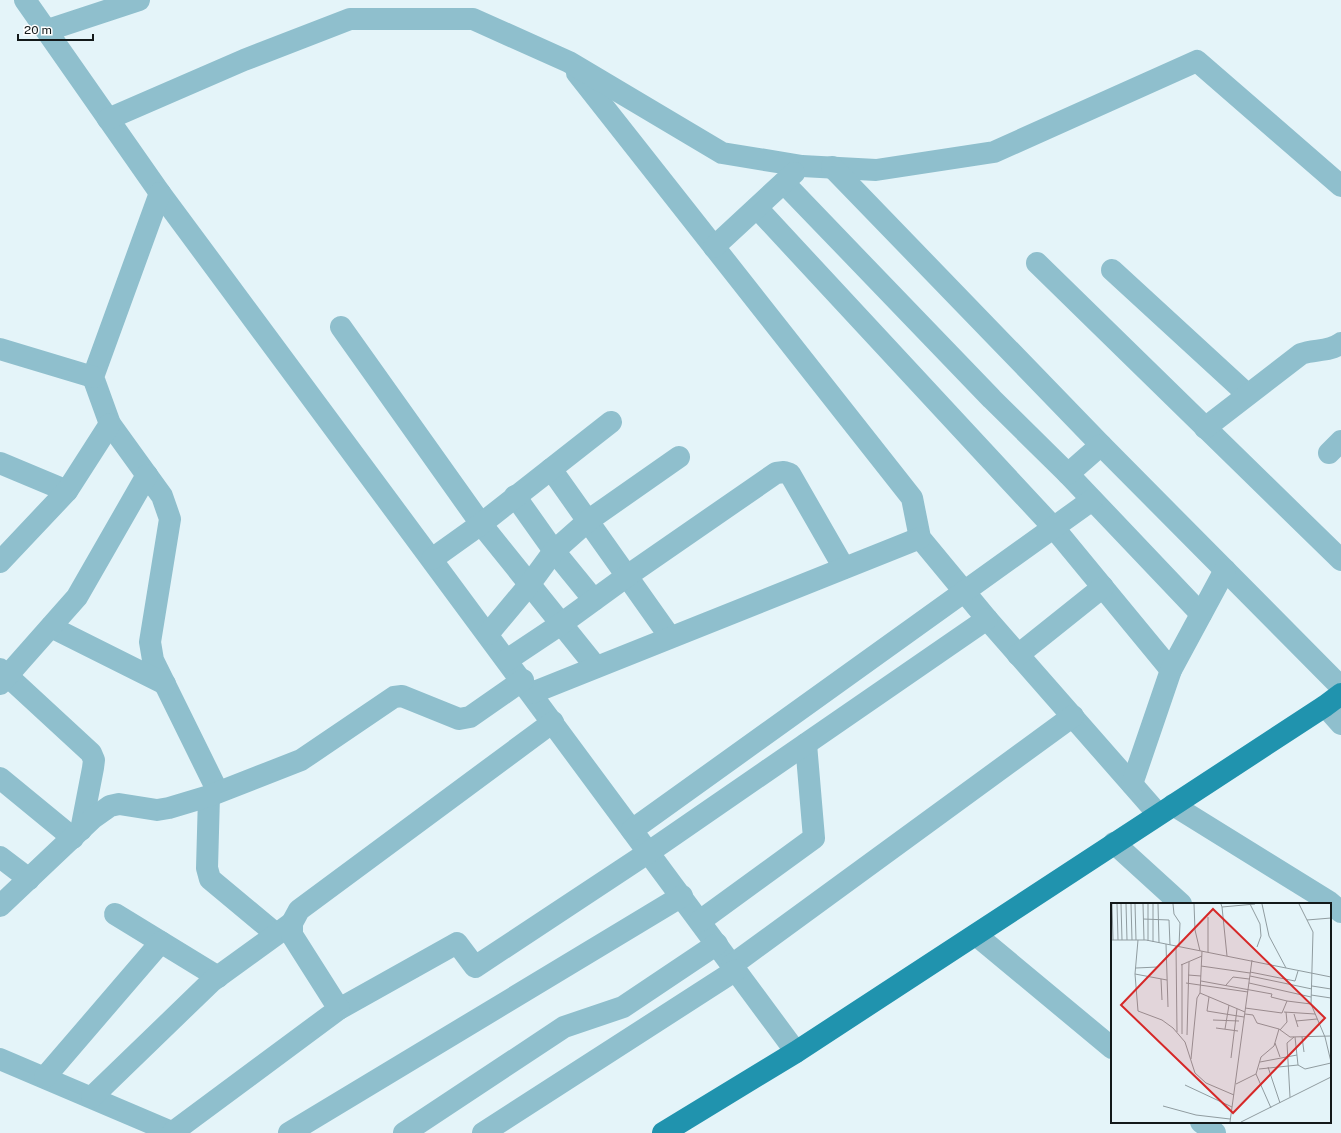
<svg xmlns="http://www.w3.org/2000/svg" width="1341" height="1133" font-family="'Public Sans',sans-serif">
<style>
.lines{fill:none;stroke-linecap:round;stroke-linejoin:round}
.minor{stroke:#8fbfcd;stroke-width:22}
.major{stroke:#2093ae;stroke-width:22}
.inset-road{fill:none;stroke:#909ca0;stroke-width:1}
.view{fill:#d62828;fill-opacity:0.15;stroke:#d62828;stroke-width:2}
.inset-edge{fill:none;stroke:#13191a;stroke-width:2}
</style>
<rect width="100%" height="100%" fill="#e4f4f9"/>
<g class="lines">
<g class="minor">
<path d="M25,0l135,193 636,859"/>
<path d="M48,30l91,-30"/>
<path d="M577,73l335,425 8,40 67,81 171,195"/>
<path d="M108,119l136,-59 106,-41h123l96,43 153,91 80,13 74,4 118,-18 203,-91 144,125"/>
<path d="M832,167l269,278 240,242"/>
<path d="M784,183l208,216 76,75 133,140"/>
<path d="M160,193l-67,184 17,47 52,72 8,23 -20,123 3,18 65,132"/>
<path d="M757,208l297,320 117,142"/>
<path d="M714,247l80,-74"/>
<path d="M1037,263l304,297"/>
<path d="M1112,270l135,124"/>
<path d="M341,327l140,197 115,143"/>
<path d="M0,349l93,28"/>
<path d="M1205,428l96,-74c13,-5 29,-2 40,-11"/>
<path d="M1329,453l12,-12"/>
<path d="M0,463l67,28"/>
<path d="M551,469l119,168"/>
<path d="M1068,474l33,-29"/>
<path d="M515,496l39,55 40,49"/>
<path d="M432,559l49,-35 130,-102"/>
<path d="M0,562l67,-71 43,-67"/>
<path d="M51,627l114,57"/>
<path d="M488,634l41,-49 25,-34 35,-31 90,-63"/>
<path d="M1018,655l85,-68"/>
<path d="M507,660l54,-36 66,-48 149,-103 8,-1 6,2 54,94"/>
<path d="M0,669l91,84 3,7 -1,8 -12,62"/>
<path d="M0,684l77,-87 70,-122"/>
<path d="M532,693l388,-155"/>
<path d="M1325,706l16,18"/>
<path d="M0,778l73,60"/>
<path d="M1132,784l39,-114 54,-100"/>
<path d="M209,796l-2,72 3,11 66,55"/>
<path d="M1173,805l155,96 13,11"/>
<path d="M632,830l460,-330"/>
<path d="M1114,843l67,61"/>
<path d="M0,857l29,22"/>
<path d="M0,906l93,-88 17,-12 9,-2 38,6 12,-2 40,-12 92,-36 93,-63 8,-1 57,23 11,-2 53,-37"/>
<path d="M115,914l103,63"/>
<path d="M700,921l114,-83 -8,-94"/>
<path d="M976,935l136,113"/>
<path d="M732,965l341,-249"/>
<path d="M339,1009l118,-66 18,24 174,-115 338,-233"/>
<path d="M0,1059l174,74"/>
<path d="M45,1077l116,-135"/>
<path d="M92,1097l120,-116 80,-58"/>
<path d="M1201,1122l14,11"/>
<path d="M173,1132l166,-123 -47,-74v-12l7,-13 254,-188"/>
<path d="M289,1133l393,-237"/>
<path d="M404,1133l160,-106 59,-20 94,-63"/>
<path d="M483,1133l253,-163"/>
</g>
<path class="major" d="M663,1133l133,-81 529,-346 16,-12"/>
</g>
<g transform="translate(1111 903)">
<rect width="220" height="220" fill="#e4f4f9"/>
<path class="inset-road" d="M1,1l1,36M6,1l1,36M10,1l1,36M15,1l1,36M20,1l1,36M24,1l1,36M32,1l1,36M37,1v37M42,1v38M47,1l1,39M62,1l1,10 6,9 -1,23M83,1l1,26 5,21M110,1l1,3 33,-3M139,1l10,20 1,12 -4,11M151,1l7,32 17,32M188,1l14,28 -2,72 14,33 6,25M111,4l5,49M97,14v35M32,16l26,1 1,25M196,17l24,-2M0,37h35l185,37M27,37l-3,34 3,37 24,9 11,8 12,14 10,31 11,10 28,12M55,41l2,63M65,43l1,86M71,61v70M70,62l21,-9M90,63l49,7M25,65l22,-1M139,69l45,9 3,-10M24,71l32,6M77,72l13,1M139,73l62,13M50,76l1,21M90,78l71,13 -1,3 16,4M75,80l62,9M138,80l62,14M115,82l7,-8 16,2M201,83l19,3M89,90l45,19M200,92l20,3M98,94l-2,14 37,6M134,105l37,5 5,-12 24,3M173,109l31,2M134,111l8,1 4,8 22,6 11,8 41,-1M183,111l4,13M102,117l26,1M185,118l21,-2M105,125l22,3M114,126l4,-24M169,127l7,-8 -1,-10M76,132l2,-73M184,134l3,28M191,134l2,15M164,140l5,14M120,155l6,-49M80,156l6,-61 3,-5 2,-42M149,159l37,-7M157,164l12,36M148,166l39,-4 7,4 26,-6M145,171l15,34M125,181l20,-10 5,-17 13,-11 5,-17M74,182l47,22M179,194l-3,-54 7,-6M52,203l33,9 34,4M119,219l22,-162M130,219l90,-45"/>
<path class="view" d="M102,6l112,109 -92,95 -112,-108z"/>
<rect width="220" height="220" class="inset-edge"/>
</g>
<path d="M18 34v6h75v-6" fill="none" stroke="#13191a" stroke-width="2"/>
<text x="24" y="34" font-size="12" fill="#13191a" stroke="#fefefe" stroke-width="3" paint-order="stroke">20 m</text>
</svg>
